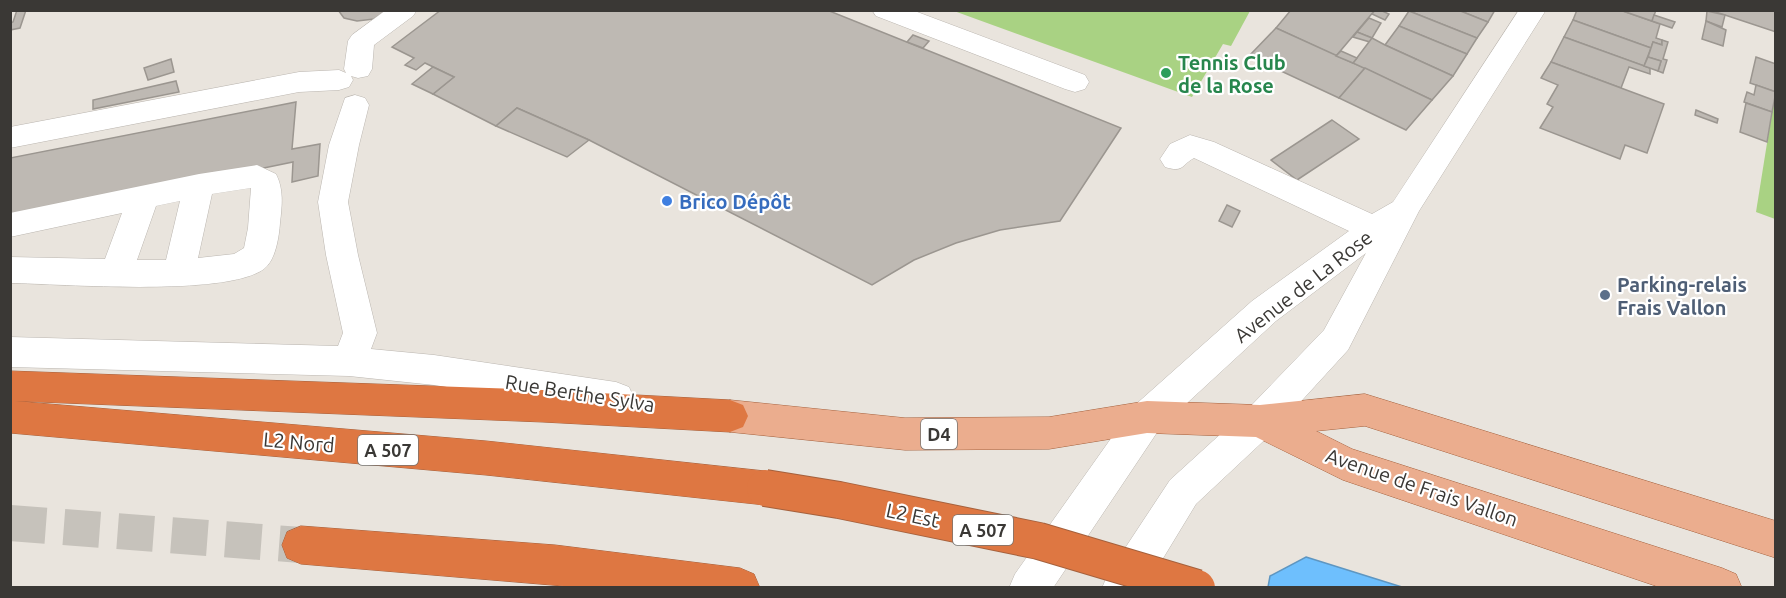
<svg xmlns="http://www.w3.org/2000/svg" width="1786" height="598" font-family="Ubuntu,sans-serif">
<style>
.green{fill:#a9d283}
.water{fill:#6ebffd;stroke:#5e96c1;stroke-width:1.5}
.building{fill:#beb9b3;stroke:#9b9690;stroke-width:1.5}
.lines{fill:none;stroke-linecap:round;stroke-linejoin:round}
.highway-tunnel{stroke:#c6c2bb;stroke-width:36;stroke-dasharray:36 18;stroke-linecap:butt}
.minor-casing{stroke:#bbb6b0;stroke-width:1}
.major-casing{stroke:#a5613d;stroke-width:1}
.highway-casing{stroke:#a5613d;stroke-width:1}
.minor{fill:#fff;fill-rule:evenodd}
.major{fill:#ebad8e;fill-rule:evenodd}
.highway{fill:#de7742;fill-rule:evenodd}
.highway-bridge-casing{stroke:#a5613d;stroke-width:38;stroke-linecap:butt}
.highway-bridge{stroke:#de7742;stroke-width:36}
.leisure-dot{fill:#2e9e5b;stroke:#fff;stroke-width:2}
.shop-dot{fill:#3f7fe0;stroke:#fff;stroke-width:2}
.service-dot{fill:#5c6f8a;stroke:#fff;stroke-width:2}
.labels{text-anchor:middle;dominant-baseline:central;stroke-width:4.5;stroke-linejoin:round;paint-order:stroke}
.shield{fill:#fff;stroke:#757472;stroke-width:1.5}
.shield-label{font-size:18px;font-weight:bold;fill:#3a3835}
.leisure-label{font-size:20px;font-weight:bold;fill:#27864d;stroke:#fff;text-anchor:start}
.shop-label{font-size:20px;font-weight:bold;fill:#366cbe;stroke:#fff;text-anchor:start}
.service-label{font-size:20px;font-weight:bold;fill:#4e5e75;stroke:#fff;text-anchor:start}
.street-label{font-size:20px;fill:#3a3835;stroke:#fff}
</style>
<rect width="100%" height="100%" fill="#e9e4dd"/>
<g class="green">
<path d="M954,11h296l-19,35 -8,-2 -31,53z"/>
<path d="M1775,93v126l-19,-7z"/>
</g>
<path class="water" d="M1306,557l83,26 13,4h-134l2,-11z"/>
<g class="building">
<path d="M17,10h9l-6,18 -10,2v-7l3,-1z"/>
<path d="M338,10h51l-15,9 -17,2 -13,-3z"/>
<path d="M441,10h386l294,118 -61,93 -60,9 -44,13 -42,17 -42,25 -283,-145 -72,-32 -21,18 -63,-32 21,-17 -29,-14 -9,7 -11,-5 9,-7 -22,-11z"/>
<path d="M1291,10h84l-39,46 -60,-28z"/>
<path d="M1375,10h5l9,4 -4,6 -13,-6z"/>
<path d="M1458,10h37l-7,12z"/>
<path d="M1458,10l30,12 -11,16 -68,-27z"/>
<path d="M1577,10h43l40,14 -4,14 6,2v5l-9,-3 -2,6 -78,-28z"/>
<path d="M1620,10h36l-4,11z"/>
<path d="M1709,10h67v22l-51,-17z"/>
<path d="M1409,11l68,27 -10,16 -68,-28z"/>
<path d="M1707,11l18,4 -3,12 -16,-6z"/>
<path d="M1654,15l21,7 -3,6 -20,-7z"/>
<path d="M1369,18l12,5 -9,15 -15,-6z"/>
<path d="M1573,20l78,28 -7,18 -80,-29z"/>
<path d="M1706,21l20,9 -3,16 -21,-7z"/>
<path d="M1399,26l68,28 -14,22 -68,-31z"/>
<path d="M1276,28l77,35 12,5 -26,30 -90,-42z"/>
<path d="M1357,32l15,6 -2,4 -17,-5z"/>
<path d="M913,35l16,6 -6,7 -16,-6z"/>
<path d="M1564,37l86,31v6l-21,-7 -8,21 -70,-26z"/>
<path d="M1372,38l13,7 68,31 -21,24 -79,-37z"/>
<path d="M1662,40l6,2 -5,17 4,1 -4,13 -5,-2 3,-10 -13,-4 5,-15 9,3z"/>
<path d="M1341,51l16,7 -4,5 -17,-7z"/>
<path d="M1648,57l13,4 -3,10 -14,-5z"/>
<path d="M1756,57l20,7v28l-26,-9z"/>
<path d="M171,59l3,13 -26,8 -4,-12z"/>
<path d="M1551,62l113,42 -17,49 -22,-8 -5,14 -80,-31 13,-21 -6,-3 11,-19 -17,-7z"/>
<path d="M433,67l21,10 -21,17 -21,-10z"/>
<path d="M1365,68l67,32 -26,30 -67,-32z"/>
<path d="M176,81l3,11 -86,17v-9z"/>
<path d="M1756,85l20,7 -4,20 -28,-10 3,-10 7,3z"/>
<path d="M296,102l-4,47 28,-5 -2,32 -26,6 1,-20 -283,58v-62z"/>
<path d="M1746,103l26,9 -5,30 -27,-10z"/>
<path d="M517,108l72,32 -22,17 -71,-31z"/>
<path d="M1696,110l22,9 -1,4 -22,-8z"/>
<path d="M1332,120l27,19 -62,41 -26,-20z"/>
<path d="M1227,205l13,6 -8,16 -13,-6z"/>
</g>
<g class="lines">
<path class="highway-tunnel" d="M10,523l291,22"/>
<defs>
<g id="minor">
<path d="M386,10h31l-4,6 -39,29 -2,24 -4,7 -10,2 -7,-2 2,4 -4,7 -10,3 -40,2 -289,56v-21l289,-55 40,-2 7,3 -2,-4 4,-28 4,-6z"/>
<path d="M872,10h40l173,65 4,7 -4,7 -10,3 -10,-3 -189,-73z"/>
<path d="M1519,10h27l-127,201 -71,139 -75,82 -77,72 -51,84h-43l6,-14 62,-94 77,-70 77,-80 42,-77 -90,68 -116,107 -107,160h-44l6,-14 119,-168 118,-105 97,-70 -155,-73c-13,7 -10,15 -29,9l-5,-8 10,-15 20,-9 24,7 158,72 21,-12z"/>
<path d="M355,95l10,3 4,7 -10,40 -11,57 10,53 19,78 -6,16 63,6 182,27 13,5 5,11 -5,11 -13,5 -182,-29 -85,-9 -339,-9v-30l328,9 5,-13 -17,-78 -8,-53 11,-57 16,-47z"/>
<path d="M257,165l19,9c8,16 6,31 4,49 -1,13 -4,37 -16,46 -39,28 -201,15 -254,14v-26l95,2 17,-46 -112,24v-24l189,-39zM251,188l-3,40 -4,20 -10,6 -36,4 14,-64zM180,201l-14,59h-29l19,-54z"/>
</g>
<path id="major" d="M1365,394l411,127v37l-411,-132 -49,5 36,18 370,119 14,6 6,14h-80l-319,-108 -87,-43 -109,-4 -98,16 -144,1 -175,-18 -13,-5 -5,-11 5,-11 13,-5 175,18 144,-1 98,-16 113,4z"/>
<g id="highway">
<path d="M10,371l533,19 187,10 13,5 5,11 -5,11 -13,5 -187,-10 -529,-21 472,40 279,30 13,5 6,12 -6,12 -13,5 -279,-30 -476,-42z"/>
<path d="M301,526l254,19 185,23 14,6 6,14h-173l-286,-24 -14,-6 -5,-13 5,-13z"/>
</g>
</defs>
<use href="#minor" class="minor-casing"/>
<use href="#major" class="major-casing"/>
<use href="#highway" class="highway-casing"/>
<use href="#minor" class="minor"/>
<use href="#major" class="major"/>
<use href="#highway" class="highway"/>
<defs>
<path id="highway-bridge" d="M765,488l74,12 200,41 158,47"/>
</defs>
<use href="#highway-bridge" class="highway-bridge-casing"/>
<use href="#highway-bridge" class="highway-bridge"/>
</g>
<circle class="leisure-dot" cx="1166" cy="73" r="6"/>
<circle class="shop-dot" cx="667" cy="201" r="6"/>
<circle class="service-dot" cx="1605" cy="295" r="6"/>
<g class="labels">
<g class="shield">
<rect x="921" y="419" width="36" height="30" rx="4.5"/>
<rect x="358" y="435" width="60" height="30" rx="4.5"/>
<rect x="953" y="515" width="60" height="30" rx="4.5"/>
</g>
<g class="shield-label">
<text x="939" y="434">D4</text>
<text x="388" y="450">A 507</text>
<text x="983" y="530">A 507</text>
</g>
<g class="leisure-label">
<text x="1178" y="62">Tennis Club<tspan x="1178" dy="23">de la Rose</tspan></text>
</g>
<g class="shop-label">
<text x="679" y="201">Brico Dépôt</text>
</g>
<g class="service-label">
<text x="1617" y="284">Parking-relais<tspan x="1617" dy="23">Frais Vallon</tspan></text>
</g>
<g class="street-label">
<text transform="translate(1303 286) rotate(-38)">Avenue de La Rose</text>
<text transform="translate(580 393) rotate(9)">Rue Berthe Sylva</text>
<text transform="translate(299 442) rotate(5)">L2 Nord</text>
<text transform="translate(1422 487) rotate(19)">Avenue de Frais Vallon</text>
<text transform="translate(913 515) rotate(12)">L2 Est</text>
</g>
</g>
<rect width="1786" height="598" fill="none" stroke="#3a3835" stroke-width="24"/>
</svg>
